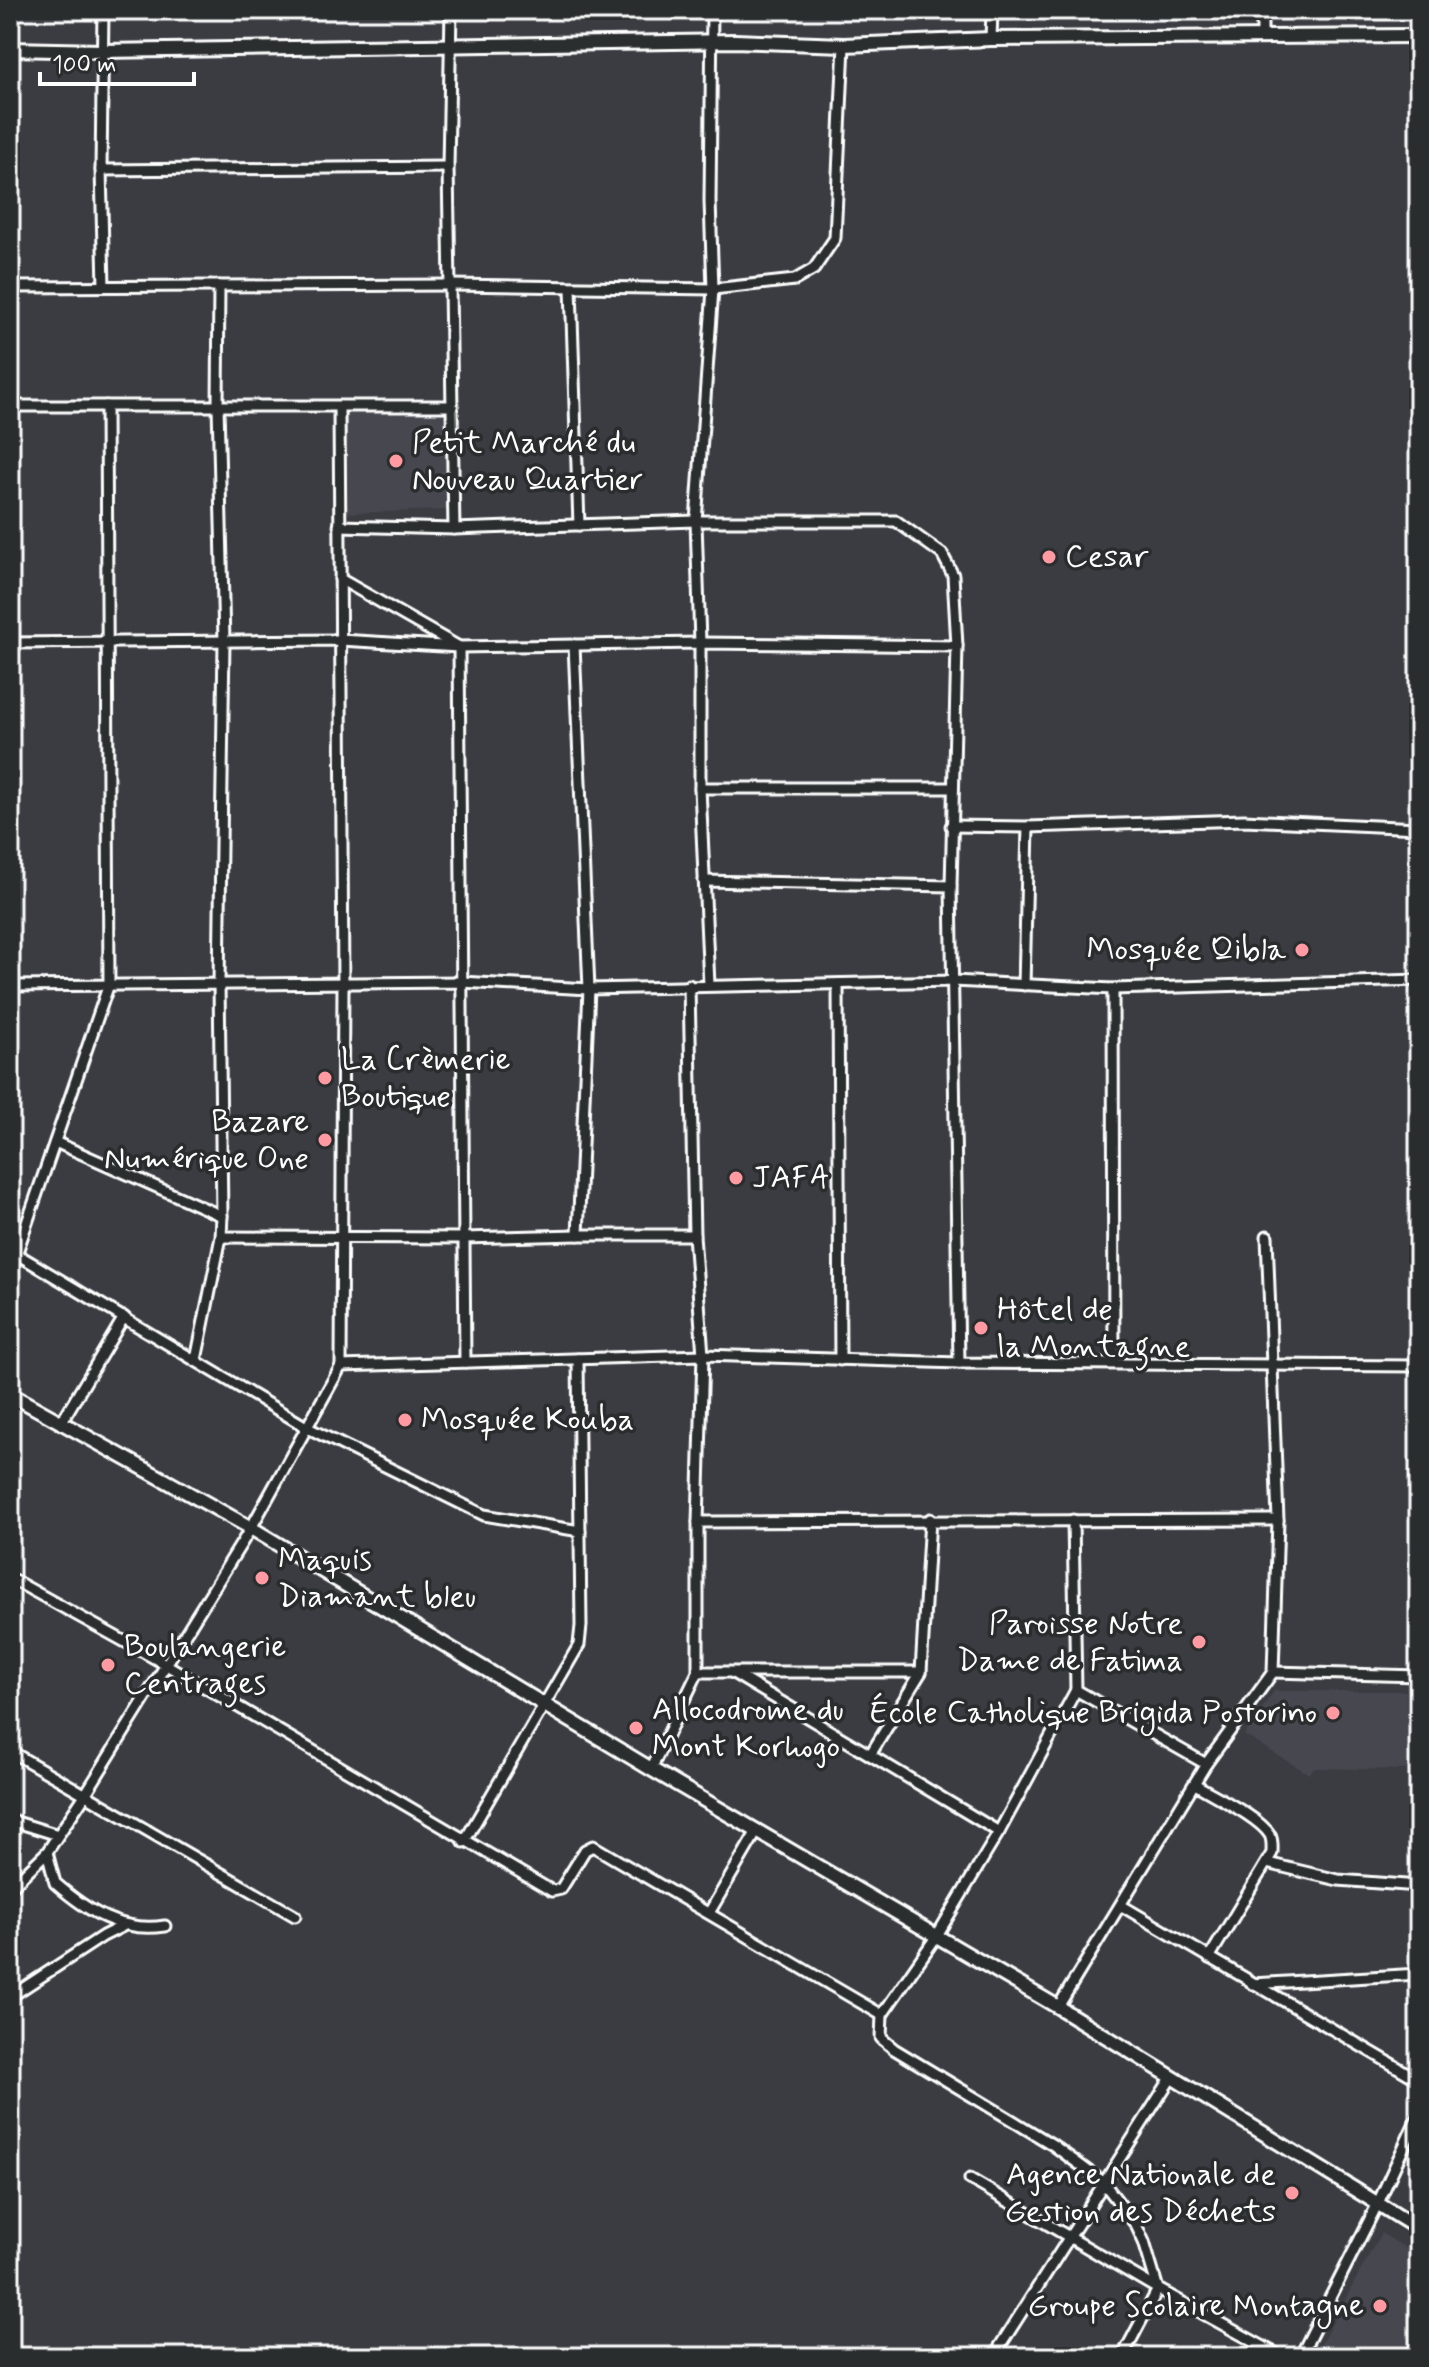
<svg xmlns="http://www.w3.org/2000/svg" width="1429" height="2367" font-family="Mynerve,sans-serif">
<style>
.built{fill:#474650}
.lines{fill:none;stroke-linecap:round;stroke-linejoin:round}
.street-casing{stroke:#fff;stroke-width:15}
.secondary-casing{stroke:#fff;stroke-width:18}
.street{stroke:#2a2d2e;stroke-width:9}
.secondary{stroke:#2a2d2e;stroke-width:12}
.poi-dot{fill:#ff9aa2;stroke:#2a2d2e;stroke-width:3}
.labels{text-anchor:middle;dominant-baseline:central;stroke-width:7;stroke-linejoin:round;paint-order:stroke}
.poi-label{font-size:32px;fill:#fff;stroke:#2a2d2e;text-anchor:start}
</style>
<rect width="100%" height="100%" fill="#3b3c42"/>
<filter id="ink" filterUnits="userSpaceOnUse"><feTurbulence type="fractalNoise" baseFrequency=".0125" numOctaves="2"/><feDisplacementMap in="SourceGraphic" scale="16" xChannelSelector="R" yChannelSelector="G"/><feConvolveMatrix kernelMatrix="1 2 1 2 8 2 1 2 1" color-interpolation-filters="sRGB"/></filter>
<g filter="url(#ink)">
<g class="built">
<path d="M469,10h213v10l-213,-2z"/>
<path d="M444,410l4,100 -101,3 -3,-100z"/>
<path d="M1274,1691h132l2,79 -94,-2 -5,6 -65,-39z"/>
<path d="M1381,2233l38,23v101h-105z"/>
</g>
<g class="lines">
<defs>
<g id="street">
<path d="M103,10l-2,160 3,116"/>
<path d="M451,10l-3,157 6,362"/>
<path d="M1262,10v28"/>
<path d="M991,39l1,-29"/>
<path d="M101,170l347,-3"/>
<path d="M10,287l441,-2 262,4 82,-9 19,-11 21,-31 9,-193"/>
<path d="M571,288l8,237"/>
<path d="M10,406h442"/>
<path d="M339,526l115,3 242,-8h200l46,33 11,21 4,71 -6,240 8,477"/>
<path d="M340,579l119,68 6,715"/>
<path d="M10,643l330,-3 119,7 241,-4 257,3"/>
<path d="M574,645l15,344 -11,246"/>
<path d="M700,788h253"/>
<path d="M951,826l77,1 216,-7 175,8"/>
<path d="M704,881l247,5"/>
<path d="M838,984l2,376"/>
<path d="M709,985l-9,-197v-145l-4,-122 17,-232 -3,-88 2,-191"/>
<path d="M1024,985l4,-158"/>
<path d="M10,986l451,-4 128,7 364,-8 160,8 306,-9"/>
<path d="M1113,989l1,374"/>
<path d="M55,1142l167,74"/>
<path d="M221,1237l243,1 114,-3h116"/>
<path d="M10,1250l298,178 176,87 96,16"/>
<path d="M17,1252l92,-268 -3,-578"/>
<path d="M196,1360l25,-123 1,-21 -3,-233 5,-342 -6,-236 1,-119"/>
<path d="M341,1366l362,-11 256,8 460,3"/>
<path d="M61,1423l63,-106"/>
<path d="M1073,1520l3,170 130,74"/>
<path d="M698,1522l580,-2"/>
<path d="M10,1578l155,86 387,227 9,-2 24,-39 8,-4 289,169"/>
<path d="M698,1672h223"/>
<path d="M1273,1672l146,4"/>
<path d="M733,1673l266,159"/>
<path d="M1076,1690l-77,142 -63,105 -54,78 -1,23 13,11 159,96 50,37 33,43 8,17 14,47 -36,68"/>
<path d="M10,1751l285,165"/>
<path d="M870,1755l51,-83 9,-153"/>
<path d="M651,1769l47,-97v-150l5,-167 -9,-120 -5,-250"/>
<path d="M1195,1784c19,12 64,33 75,51 3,6 2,12 2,18l-63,105"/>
<path d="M10,1820l48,15"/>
<path d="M464,1842l115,-197 2,-19 -3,-267"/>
<path d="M47,1852l8,31c32,28 66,50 110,43"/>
<path d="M1267,1863l71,17 81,6"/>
<path d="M10,1888l37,-36 38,-57 166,-267 90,-162 2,-383 -4,-576"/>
<path d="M1122,1906l297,174"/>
<path d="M709,1913l48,-82"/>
<path d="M1252,1984l167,-10"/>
<path d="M10,1997l93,-61 20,-10"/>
<path d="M1058,2007l148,-243 67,-92 5,-152 -11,-284"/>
<path d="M970,2179l188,110 124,68"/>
<path d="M1000,2346l171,-268"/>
<path d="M1300,2357l78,-154 41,-89"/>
</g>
<g id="secondary">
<path d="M10,49l92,2 633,-10 109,4 147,-6 428,-3"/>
<path d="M10,1394l241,134 400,241 407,238 361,222"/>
</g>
</defs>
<use href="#street" class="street-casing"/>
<use href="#secondary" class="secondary-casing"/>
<use href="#street" class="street"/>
<use href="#secondary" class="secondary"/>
</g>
</g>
<g class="poi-dot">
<circle cx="396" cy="461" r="8"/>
<circle cx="1049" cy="557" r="8"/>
<circle cx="1302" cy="950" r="8"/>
<circle cx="325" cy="1078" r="8"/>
<circle cx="325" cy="1140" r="8"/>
<circle cx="736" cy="1178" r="8"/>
<circle cx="981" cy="1328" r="8"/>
<circle cx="405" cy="1420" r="8"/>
<circle cx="262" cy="1578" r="8"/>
<circle cx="1199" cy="1642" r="8"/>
<circle cx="108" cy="1665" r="8"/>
<circle cx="1333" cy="1713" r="8"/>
<circle cx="636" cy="1728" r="8"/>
<circle cx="1292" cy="2193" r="8"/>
<circle cx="1380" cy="2306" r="8"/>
</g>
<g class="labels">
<g class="poi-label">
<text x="412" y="443">Petit Marché du<tspan x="412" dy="37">Nouveau Quartier</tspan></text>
<text x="1065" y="557">Cesar</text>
<text x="1286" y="950" text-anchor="end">Mosquée Qibla</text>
<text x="341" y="1060">La Crèmerie<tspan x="341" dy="37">Boutique</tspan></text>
<text x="309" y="1122" text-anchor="end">Bazare<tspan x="309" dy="37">Numérique One</tspan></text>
<text x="752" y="1178">JAFA</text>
<text x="997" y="1310">Hôtel de<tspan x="997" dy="37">la Montagne</tspan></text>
<text x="421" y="1420">Mosquée Kouba</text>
<text x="278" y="1560">Maquis<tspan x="278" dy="37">Diamant bleu</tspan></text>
<text x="1183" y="1624" text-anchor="end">Paroisse Notre<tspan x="1183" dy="37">Dame de Fatima</tspan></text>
<text x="124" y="1647">Boulangerie<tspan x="124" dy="37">Centrages</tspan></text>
<text x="652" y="1710">Allocodrome du<tspan x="652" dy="37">Mont Korhogo</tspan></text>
<text x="1317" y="1713" text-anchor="end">École Catholique Brigida Postorino</text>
<text x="1276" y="2175" text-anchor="end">Agence Nationale de<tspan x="1276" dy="37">Gestion des Déchets</tspan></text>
<text x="1364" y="2306" text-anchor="end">Groupe Scolaire Montagne</text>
</g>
</g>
<rect width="1429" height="2367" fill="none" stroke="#2a2d2e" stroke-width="40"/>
<rect x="20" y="20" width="1389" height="2327" fill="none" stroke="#fff" stroke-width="3" filter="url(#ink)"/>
<path d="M40 72v12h154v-12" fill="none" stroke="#ffffff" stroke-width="4"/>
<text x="52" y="72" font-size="24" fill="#ffffff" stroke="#2a2d2e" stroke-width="6" paint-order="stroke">100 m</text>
</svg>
